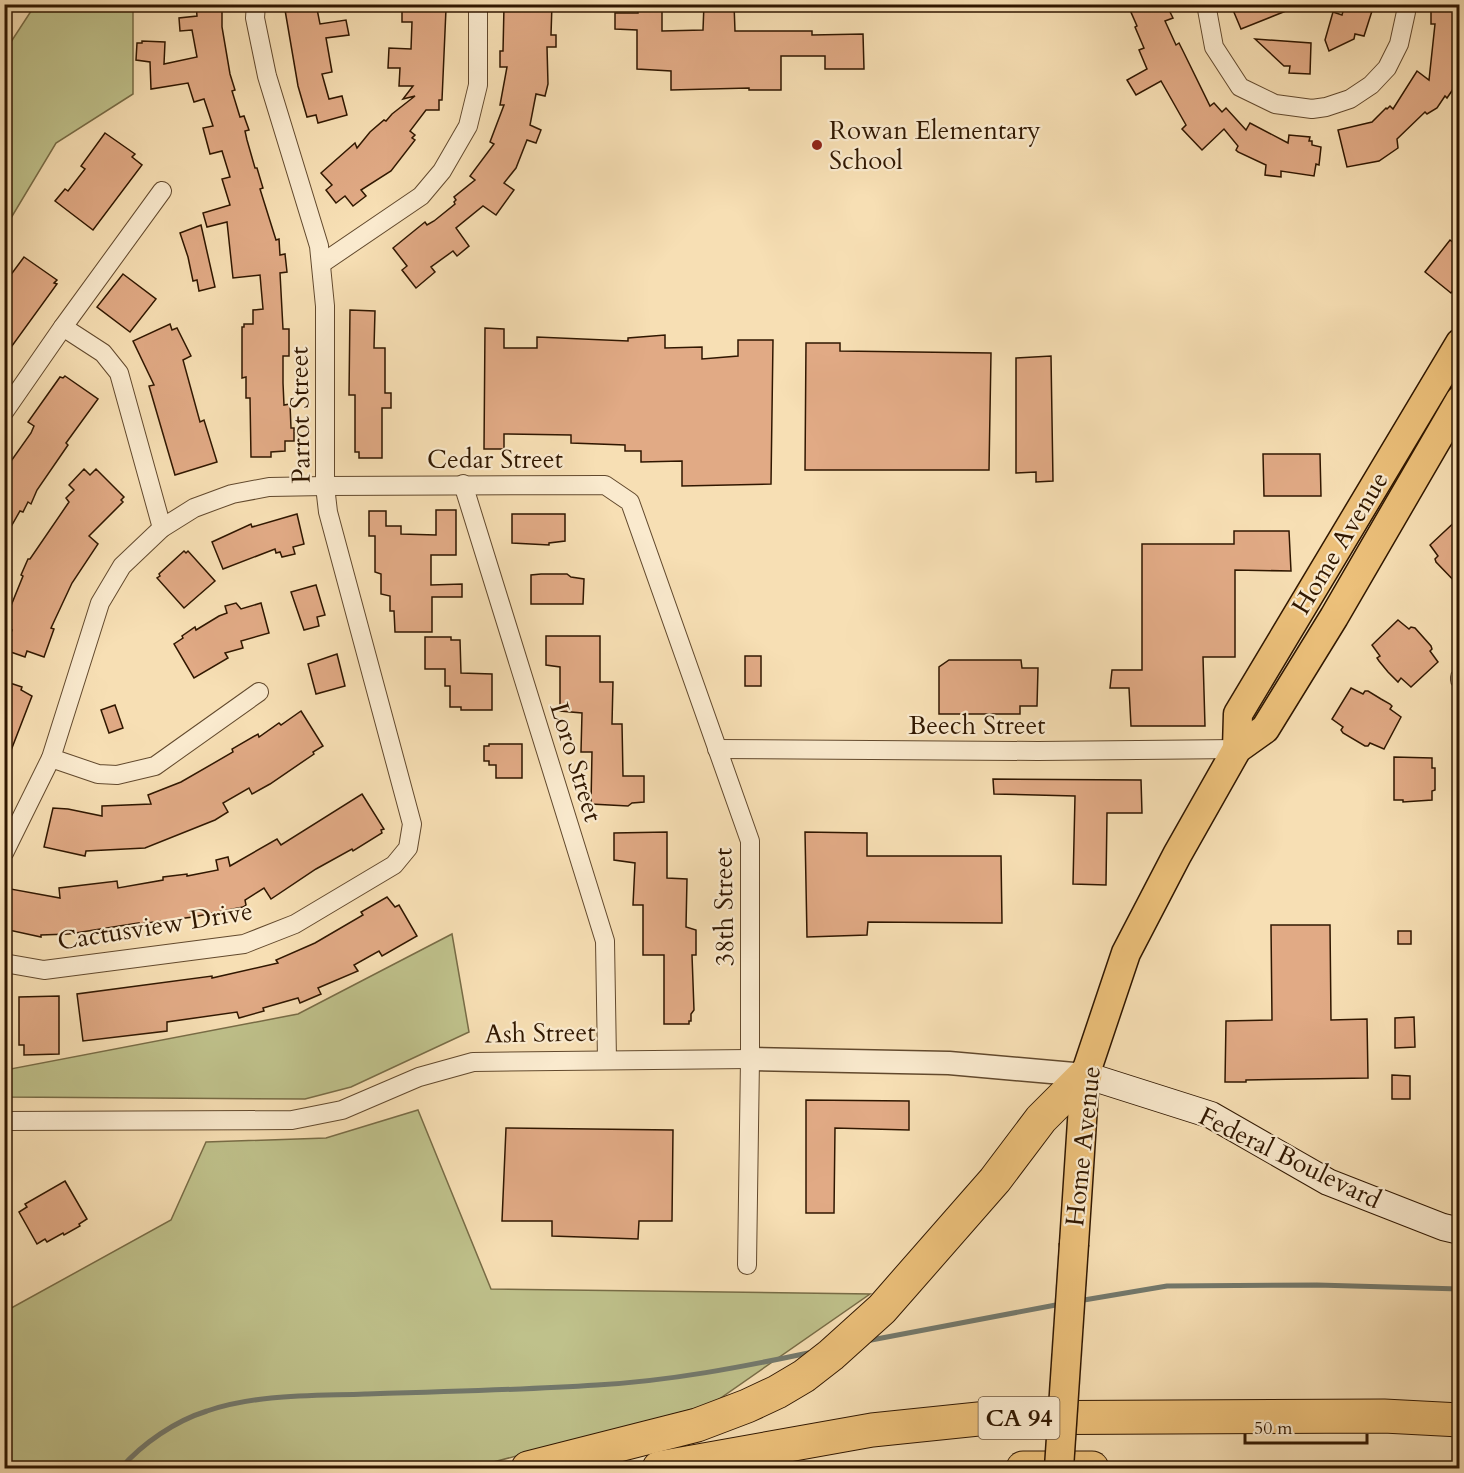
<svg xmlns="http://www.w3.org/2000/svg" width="1464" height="1473" font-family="Cardo,serif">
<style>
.green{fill:#bfc18b;stroke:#786c46;stroke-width:1.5}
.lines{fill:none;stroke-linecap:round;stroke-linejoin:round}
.stream{stroke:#73796d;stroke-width:5}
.building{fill:#e1aa85;stroke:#301700;stroke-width:1.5}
.minor-casing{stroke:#62492d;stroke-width:20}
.tertiary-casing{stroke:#62492d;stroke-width:25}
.secondary-casing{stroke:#301700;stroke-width:28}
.primary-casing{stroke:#301700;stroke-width:31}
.motorway-casing{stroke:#301700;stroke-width:35}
.minor{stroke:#faeace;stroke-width:18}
.tertiary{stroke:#faeace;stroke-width:22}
.secondary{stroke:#faeace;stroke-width:26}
.primary{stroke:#ecc07a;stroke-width:28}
.motorway{stroke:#ecc07a;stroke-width:33}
.primary-bridge-casing{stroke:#301700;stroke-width:31;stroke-linecap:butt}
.primary-bridge{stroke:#ecc07a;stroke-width:28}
.poi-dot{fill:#8f2418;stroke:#faeace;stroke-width:2}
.labels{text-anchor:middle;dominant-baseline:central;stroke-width:4.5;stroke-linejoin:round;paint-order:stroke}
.shield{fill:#faeace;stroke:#6d563e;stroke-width:1.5}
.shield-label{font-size:24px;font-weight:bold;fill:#301700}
.poi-label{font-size:26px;fill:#301700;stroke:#faeace;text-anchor:start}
.street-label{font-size:26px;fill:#301700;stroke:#faeace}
</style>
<rect width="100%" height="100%" fill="#f7dfb4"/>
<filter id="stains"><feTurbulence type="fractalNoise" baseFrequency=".00333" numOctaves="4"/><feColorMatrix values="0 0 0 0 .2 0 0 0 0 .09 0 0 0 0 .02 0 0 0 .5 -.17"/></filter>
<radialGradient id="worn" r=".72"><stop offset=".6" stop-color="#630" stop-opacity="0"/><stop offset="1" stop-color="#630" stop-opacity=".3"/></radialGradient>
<g class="green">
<path d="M35,5h98v89l-77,49 -51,85v-177z"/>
<path d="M452,934l17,98 -118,55 -46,12 -300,-2v-27l293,-56z"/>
<path d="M418,1110l73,179 379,5 -158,110 -241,64h-466l-1,-156 167,-92 35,-78 120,-4z"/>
</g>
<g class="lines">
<g class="stream">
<path d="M1078,1301l89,-15 150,-1 143,4"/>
<path d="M866,1341l195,-37"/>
<path d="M121,1468c22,-25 54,-47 86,-57 50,-17 106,-15 158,-17 77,-2 155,-4 232,-9 73,-4 145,-18 216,-33"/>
</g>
</g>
<g class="building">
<path d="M196,4l26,2v21l8,47 5,16 -3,1 8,26 4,-1 5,14 -4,1 2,9 8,28h2l6,20 -3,1 16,51 3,-1 1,16 5,-1 2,18 -7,1 3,56h6v27h-6v27l1,22 6,-1 1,24h3v13h-9v10l-14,1v5h-20l-1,-59h-4v-21l-4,1v-51h2v-3h9v-14l10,-1 -3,-34 -27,3 -6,-56 -20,5 -4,-14 27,-8 -8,-26 8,-2 -8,-26 -12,3 -7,-26 10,-2 -9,-27 -10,3 -6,-19 -37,6 -1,-27 -14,-2 1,-17h5v-2l23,1 -1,22 33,-7 -5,-27 -12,1 -1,-13 18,-2z"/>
<path d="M310,4h6l4,20 26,-4 3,15 -23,3 6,34 -10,2 7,25 13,-3 5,19 -29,8 -2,-8 -9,2 -9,-31 -13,-76z"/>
<path d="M402,4h37v5h7l-4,91h-3v10h-13l-16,21 5,4 -3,3 3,2 -24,31 -30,19 5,6 -13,10 -8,-10 -9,7 -10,-13 6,-5 -11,-12 34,-30 2,5 13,-16 14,-12 2,1 6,-7 23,-18 -12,3 10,-13h-14l1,-18h-12l1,-20 22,1 1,-27h-10z"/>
<path d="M510,4h42l-1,31h5v12h-9l1,37 -3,12 -9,-2 -6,31 11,5 -5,13 -9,-3 -11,28 -12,15 10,7 -18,25 -13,-9 -27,22 13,18 -12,10 -4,-5 -22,16 4,5 -19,16 -14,-18 5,-4 -14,-18 32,-26 2,3 7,-4 21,-17 -1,-2 2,-2 -2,-3 21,-17 -5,-4 24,-32 -4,-2 14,-37h-4l7,-38h-7v-16h3l1,-45h6z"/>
<path d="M638,4h24v27l41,-1 1,-26h30l1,27h77v4l51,-1 1,35h-39v-13h-44v34h-32v-2l-78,2v-19l-34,-2v-39l-22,-1v-16h23z"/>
<path d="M1143,4h23l7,14 -8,3 11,24 3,-2 4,8 27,55 4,-3 8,9 4,-4 20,22 4,-7 38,20 1,-8 21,2 -1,4h3v4l9,2 -2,18 -3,-1 -2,12 -33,-5v6l-16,-2 1,-10 -28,-13 -2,-2 2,-4 -14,-17 -22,21 -20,-21 4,-4 -25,-44 -25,14 -9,-15 20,-11 -8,-19 5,-2 -9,-21 2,-1 -7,-16z"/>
<path d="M1238,4h63v1l-60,24 -8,-19 6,-2z"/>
<path d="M1345,4l27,7 -8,25 -9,-2 -1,5 -25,12 -4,-11 8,-28 9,3z"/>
<path d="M1431,4h29v43l-2,-1 -4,34 4,2 -11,16 -2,-2 -8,12 -10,6 -2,-2 -28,27 1,9 -19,13 -32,6 -9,-37 34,-8 14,-14 1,1 3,-3 3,3 24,-38 12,9 6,-56h-4z"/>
<path d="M1255,39l56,4 -1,31 -21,-1 1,-7h-6z"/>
<path d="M105,133l30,21 -3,3 10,8 -49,65 -38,-29 10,-12 3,2 17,-22 -4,-3z"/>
<path d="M201,225l14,62 -16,4 -2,-11 -4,1 -5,-24 -8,-24z"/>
<path d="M1450,240l10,8v34l-9,11 -26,-21z"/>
<path d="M24,257l33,23 -3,3 3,1 -53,73v-73z"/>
<path d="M123,274l33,25 -26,33 -33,-25z"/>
<path d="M350,310l25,1 -1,37h11v45h6v15h-9v50h-23v-6h-4v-57h-6z"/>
<path d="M170,324l2,6 5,-2 14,28 -8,4 17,62 4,-2 13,42 -42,13 -26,-89 5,-1 -21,-44z"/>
<path d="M485,328l19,1v19h33v-11l91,4v-3l37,-3v13l37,-1v12l36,-3v-16h35l-2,144 -89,2v-25l-41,1v-11h-16v-6l-54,-2v-8l-67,-1v15h-20z"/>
<path d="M806,343h34v8l151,2 -2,117h-184z"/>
<path d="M1051,356l2,125 -17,1v-10l-20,1v-115z"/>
<path d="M65,376l33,23 -32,44 2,2 -31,45 -6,14 -3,-2 -5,10 -3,-1 -16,28v-68l27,-38 3,-7 -6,-4 32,-45 3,1z"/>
<path d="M1263,454h57l1,42h-57z"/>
<path d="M84,469l6,6 6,-6 28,28 -3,3 2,2 -34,34 9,8 -26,39 -21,45 3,1 -10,28 -17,-6 -2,6 -20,-7 7,-20 -8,-3v-4l19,-47 -2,-1 7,-16h2l39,-57 -3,-4 8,-8 -5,-5z"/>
<path d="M436,510h20v45h-25v30l31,-1v13h-30v35h-37l-1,-21h-4v-15l-9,-2v-20l-6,-2v-36h-6v-25h17v15h15v8l35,1z"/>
<path d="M297,514l7,30 -11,3 2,7 -13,3 -2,-5 -4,1 -1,-4 -52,20 -11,-27 39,-18 1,3z"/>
<path d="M512,514h53v27l-16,2v2l-37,-2z"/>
<path d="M1460,517v70l-24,-25 -1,-3 3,-3 -8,-11z"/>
<path d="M1234,531h55l2,40 -56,-1v87h-32l2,69h-74l-2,-38h-19l2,-18h30v-126h92z"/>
<path d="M184,551l2,2 2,-2 27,30 -31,27 -27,-30 3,-2 -1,-2z"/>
<path d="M541,574h26l4,3 13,2 -1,25h-52v-29z"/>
<path d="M316,585l9,30 -8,2 2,9 -15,4 -13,-38z"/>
<path d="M236,603l5,6 20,-6 8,30 -28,8 2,7 -18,5 3,5 -34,20 -20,-34 9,-6 -1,-2 13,-9 1,3 23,-14 8,-3 -2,-7z"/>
<path d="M1398,620l11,9 2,-2 4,1 16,18 1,3 -2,2 8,11 -27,25 -10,-9 -3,4 -10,-10 -9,-11 -2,-3 3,-2 -8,-11z"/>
<path d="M546,636h54v46h13l-1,42h10l1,52h21v26l-12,1 -4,3 -37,-2 1,-52h-11l1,-39 -22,-2v-44l-14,-2z"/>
<path d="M425,637h26v3h9l1,33 31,1v36h-31v-3h-11v-21h-5v-17h-20z"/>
<path d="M337,654l8,32 -29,8 -8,-30z"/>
<rect x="745" y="656" width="16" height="30"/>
<path d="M949,660h72l1,8h16l-1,38h-17v8h-81v-47z"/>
<path d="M4,681l18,6 -1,3 11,6 -27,70z"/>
<path d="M1351,688l12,6 2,-3h3l13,8 9,5 2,2 -2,3 11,8 -17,32 -14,-6 -2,3h-3l-22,-13 -2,-3 2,-3 -11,-8z"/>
<path d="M115,705l8,23 -14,5 -8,-23z"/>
<path d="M301,711l22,35 -10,6 1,2 -44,30 -18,10 -3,-6 -26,15 5,9 -13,8 -70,28 -59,3 -1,5 -41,-9 9,-39 15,1 34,7v-10l49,-2 -3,-9 33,-13 52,-30 -1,-3 26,-15 1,3 20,-14 2,2z"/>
<path d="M489,744h33v34h-26v-13h-7v-4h-5v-15h5z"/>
<path d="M1394,757l38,1v10h3v22l-3,1v9l-29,2v-2h-9z"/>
<path d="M993,779l148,1 1,33h-35l-1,72 -33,-1 2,-88 -81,-2z"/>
<path d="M362,794l22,35 -3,1 1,3 -29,18 -1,-2 -36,20 -45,30 -7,-11 -19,12 1,5 -3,2 -50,10 -54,7v-1l-70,11 -28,1v2l-37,-8 7,-40 49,9 -1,-10 58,-7 1,7 45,-8v-3l24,-3v2l31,-6 -2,-10 12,-3 2,9 47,-27 4,6z"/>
<path d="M667,832v46l20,1 -1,48 10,3v25h-4l2,55 -3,4v7h-2v3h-25v-69h-21v-50h-10l2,-42 -21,-3v-27z"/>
<path d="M805,832l62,1v23h134l1,67 -134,-1 -1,13 -60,2z"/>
<path d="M387,897l8,10 4,-2 18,31 -35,20 -3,-5 -25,14 4,6 -40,17 3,6 -21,9 -2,-5 -35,10 1,3 -25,7 -2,-6 -70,10v9l-84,10 -6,-47 135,-18v2l66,-15 -2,-3 39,-17 48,-28 -2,-3z"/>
<path d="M1271,925h59l1,95 36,-1 1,59 -122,2v2h-21l1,-61 46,-1z"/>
<rect x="1398" y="931" width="13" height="13"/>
<path d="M59,996v58l-35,1v-10h-5v-48z"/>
<path d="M1414,1017l1,30 -20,1v-30z"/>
<path d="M1392,1075l18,1v23h-18z"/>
<path d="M806,1100l103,1v29l-74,-2 -1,85h-28z"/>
<path d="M506,1128l167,2 -1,91h-33l-1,18 -86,-3v-15h-50z"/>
<path d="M65,1181l22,38 -8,5 1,2 -16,9 -1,-2 -16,9 -2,-3 -8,5 -18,-32 8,-5 -2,-3z"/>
</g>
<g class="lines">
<defs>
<g id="minor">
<path d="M1206,4l8,43 26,40 35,17 37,5 14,-2 24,-8 21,-14 16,-17 12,-24 7,-32v-8"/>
<path d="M321,264l100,-68 21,-25 26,-45 10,-41v-81"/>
<path d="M63,327l40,26 16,20 43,155"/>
<path d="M4,412l59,-85 99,-136"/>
<path d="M463,484l142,457 2,119"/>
<path d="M1460,677v3"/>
<path d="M717,749l321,2 199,-2"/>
<path d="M51,758l47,16 19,1 38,-9 104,-74"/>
<path d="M4,853l47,-95 49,-155 22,-37 40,-38 32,-20 38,-14 37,-7 56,-1 280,-1 25,17 120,339v218l-3,206"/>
<path d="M4,963l40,7 200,-26 51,-20 99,-59 14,-17 4,-24 -84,-312 -3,-26v-180l-6,-60 -52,-170 -12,-58 1,-14"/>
<path d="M4,1121l288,-1 50,-10 77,-33 54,-15 277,-3"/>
</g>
<path id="tertiary" d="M750,1059l199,4 136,12"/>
<path id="secondary" d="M1085,1075l126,40 117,67 115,45 17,4"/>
<g id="primary">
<path d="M1237,749l1,-35 222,-371"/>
<path d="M1074,1244l11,-169 41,-122 51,-98 60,-106 28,-20 69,-112 126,-217"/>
</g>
<g id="motorway">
<path d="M528,1468l169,-43 50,-19 30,-14 27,-16 27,-21 51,-46 113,-129 46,-61 44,-44"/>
<path d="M659,1468l213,-38 116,-12 396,-2 76,4"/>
<path d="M1023,1468h69"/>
</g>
</defs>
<use href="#minor" class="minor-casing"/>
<use href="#tertiary" class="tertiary-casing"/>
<use href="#secondary" class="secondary-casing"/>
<use href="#primary" class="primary-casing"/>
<use href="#motorway" class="motorway-casing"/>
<use href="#minor" class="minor"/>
<use href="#tertiary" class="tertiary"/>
<use href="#secondary" class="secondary"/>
<use href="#primary" class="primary"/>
<use href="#motorway" class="motorway"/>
<defs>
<path id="primary-bridge" d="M1059,1468l15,-224"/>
</defs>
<use href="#primary-bridge" class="primary-bridge-casing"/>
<use href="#primary-bridge" class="primary-bridge"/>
</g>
<circle class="poi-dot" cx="817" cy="145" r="6"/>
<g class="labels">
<rect class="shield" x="978.5" y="1397" width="81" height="42" rx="4.5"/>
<g class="shield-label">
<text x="1019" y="1418">CA 94</text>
</g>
<g class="poi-label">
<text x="829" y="130">Rowan Elementary<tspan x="829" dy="30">School</tspan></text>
</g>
<g class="street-label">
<text transform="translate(300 415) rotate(-91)">Parrot Street</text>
<text x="495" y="459">Cedar Street</text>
<text transform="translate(1340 543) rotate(-59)">Home Avenue</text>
<text x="977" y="725">Beech Street</text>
<text transform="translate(576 762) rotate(73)">Loro Street</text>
<text transform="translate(724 907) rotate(-91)">38th Street</text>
<text transform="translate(155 926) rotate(-9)">Cactusview Drive</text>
<text transform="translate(540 1033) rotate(-1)">Ash Street</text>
<text transform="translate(1083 1146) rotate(-84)">Home Avenue</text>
<text transform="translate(1290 1158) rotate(26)">Federal Boulevard</text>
</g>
</g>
<rect width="1464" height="1473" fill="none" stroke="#f7dfb4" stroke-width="24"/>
<rect x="6" y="6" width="1452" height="1461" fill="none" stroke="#301700" stroke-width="3"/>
<rect x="12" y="12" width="1440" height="1449" fill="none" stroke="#301700" stroke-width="1.5"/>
<path d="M1245 1434v9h122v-9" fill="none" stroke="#301700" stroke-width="3"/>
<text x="1254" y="1434" font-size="18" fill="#301700" stroke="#faeace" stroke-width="4.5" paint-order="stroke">50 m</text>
<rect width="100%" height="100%" filter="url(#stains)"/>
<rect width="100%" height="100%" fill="url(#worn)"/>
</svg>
